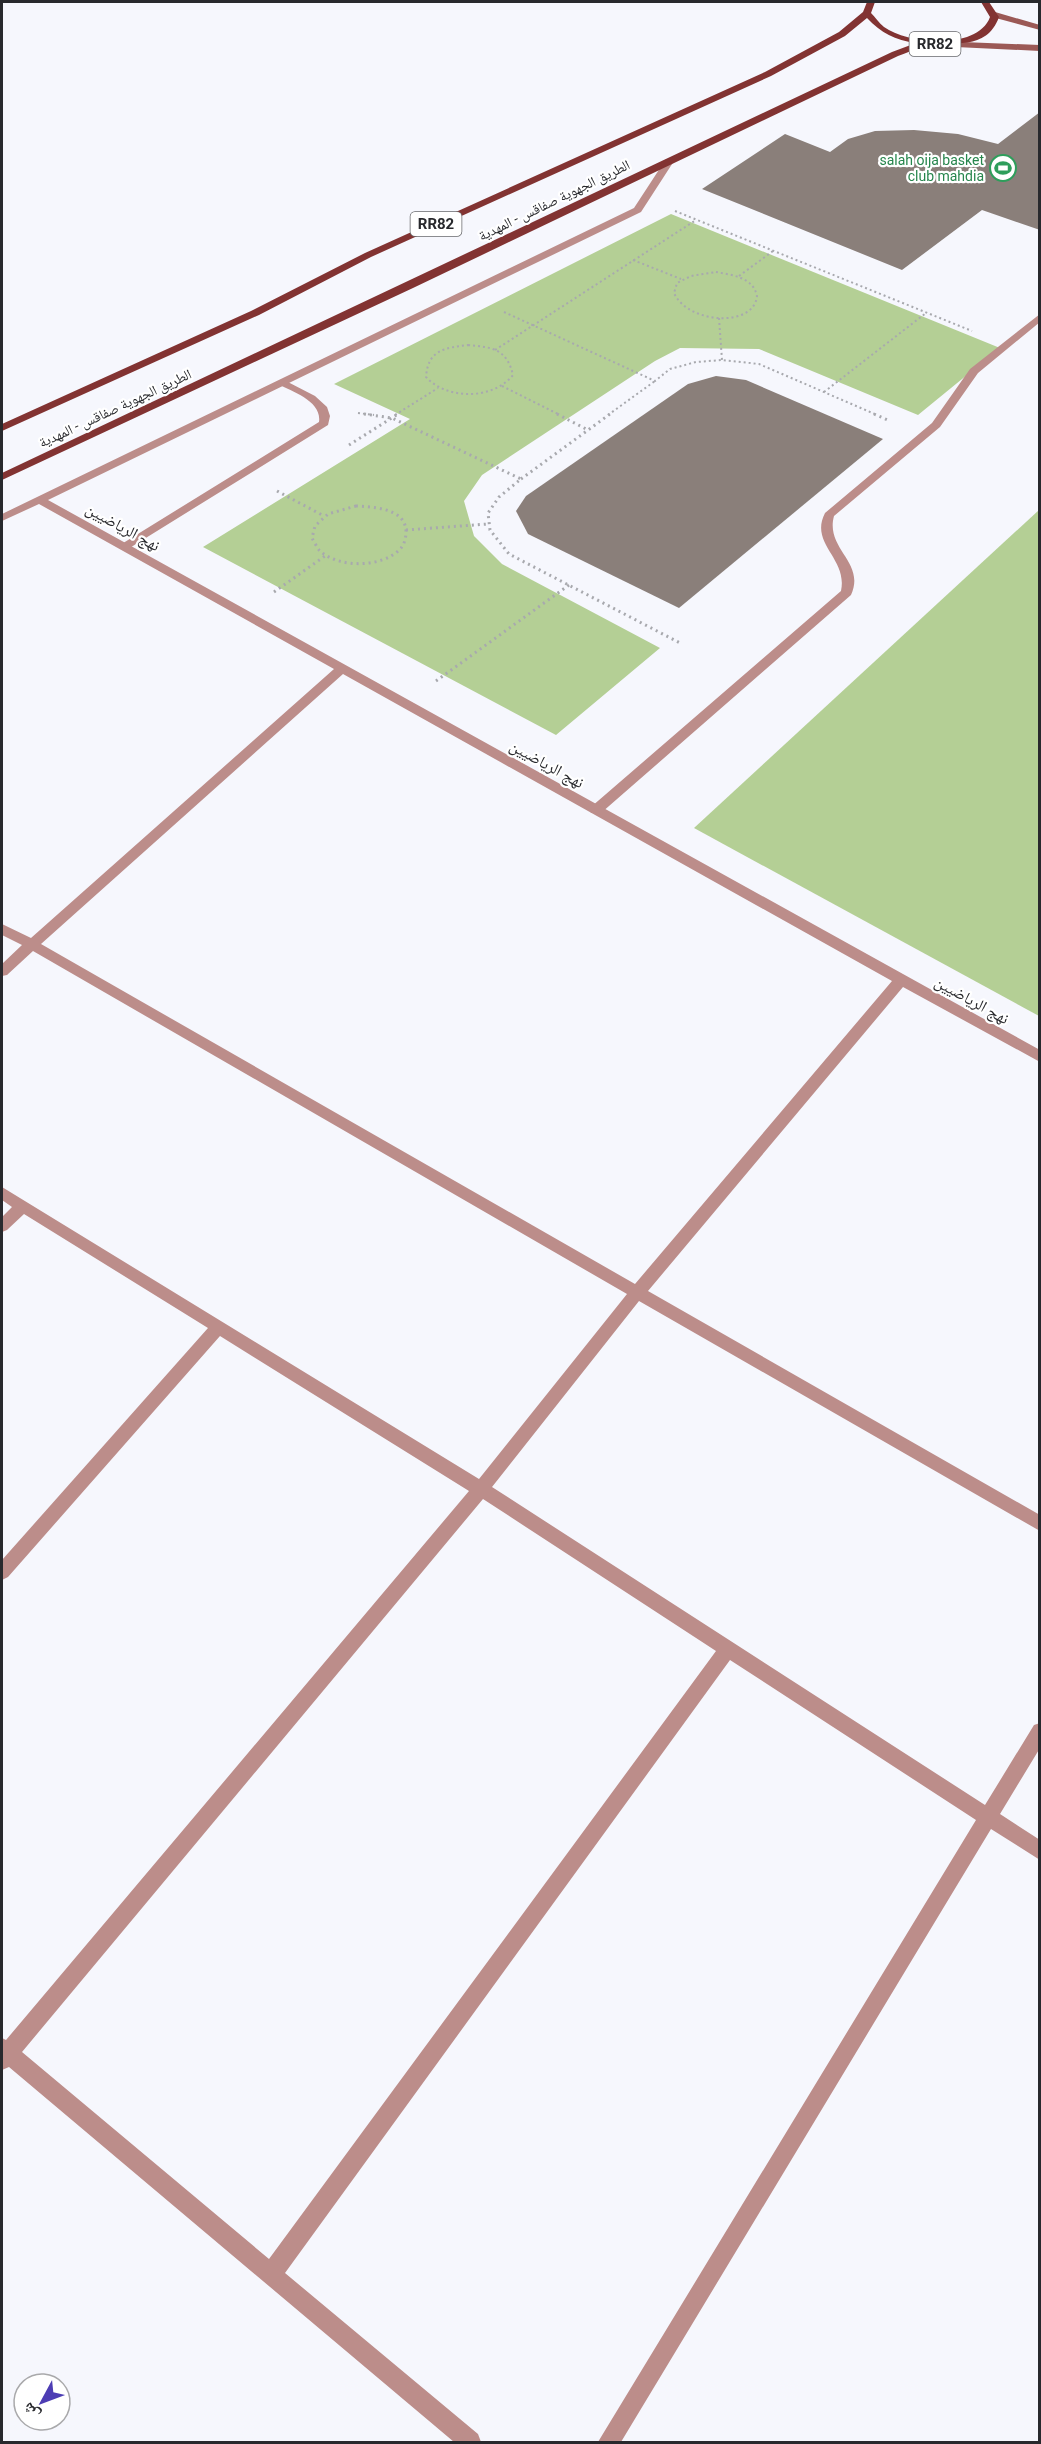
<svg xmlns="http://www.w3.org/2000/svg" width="1041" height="2444" font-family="Roboto,'Noto Naskh Arabic',sans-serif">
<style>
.green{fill:#b4cf95}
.building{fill:#8a7f7a}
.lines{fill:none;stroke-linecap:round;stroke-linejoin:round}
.path-far1{stroke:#a8a9ae;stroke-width:2;stroke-dasharray:2 3;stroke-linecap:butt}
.path{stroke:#a8a9ae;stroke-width:3;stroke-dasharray:2 4;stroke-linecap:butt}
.service{fill:#bc8d8a;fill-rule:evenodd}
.minor{fill:#bc8d8a;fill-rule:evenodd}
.secondary{fill:#9b5956;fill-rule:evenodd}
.primary{fill:#823332;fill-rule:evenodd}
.labels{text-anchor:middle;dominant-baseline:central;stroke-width:4.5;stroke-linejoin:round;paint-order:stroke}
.far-leisure-label{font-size:14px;fill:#27864d;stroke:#fff;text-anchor:end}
.far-street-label{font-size:14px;fill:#28292d;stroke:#fff}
.shield{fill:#fff;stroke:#68696c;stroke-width:1.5}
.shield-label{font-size:15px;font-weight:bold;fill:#28292d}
.street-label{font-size:16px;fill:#28292d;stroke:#fff}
</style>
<rect width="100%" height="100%" fill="#f6f7fd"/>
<g class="green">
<path d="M671,214l329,134 -82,67 -159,-66 -79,-1 -25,13 -173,114 -18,26 10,35 28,28 158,84 -104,87 -353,-188 207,-128 -76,-35z"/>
<path d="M1039,510v506l-345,-188z"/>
</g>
<g class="building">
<path d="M1040,112v118l-58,-20 -80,60 -200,-81 83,-55 45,18 18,-13 27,-8 39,-1 44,4 40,10z"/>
<path d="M716,376l30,4 137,59 -204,169 -151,-74 -12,-23 10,-15 162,-112z"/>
</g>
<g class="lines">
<g class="path-far1">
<path d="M675,211l297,120"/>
<path d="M633,260l48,19"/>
<path d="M716,272c16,3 37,5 41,24 -3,32 -69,28 -83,-3l3,-10 14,-7z"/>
<path d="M739,276l34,-25"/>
<path d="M504,312l151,69 15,-12 26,-7 26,-2 37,4 118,51"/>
<path d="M719,318l3,42"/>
<path d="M468,345c24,2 39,4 45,30 -20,25 -66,25 -87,2 2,-27 18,-29 42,-32z"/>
<path d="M495,350l201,-130"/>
<path d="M502,386l58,29"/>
<path d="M824,392l102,-79"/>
<path d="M358,413l16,2"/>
<path d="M395,415l43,-27"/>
<path d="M608,415l47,-34"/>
</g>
<g class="path">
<path d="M364,414l28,4 129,61 -22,18 -11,16 2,17 19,24 173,90"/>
<path d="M557,414l31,16"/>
<path d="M874,414l16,7"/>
<path d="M349,445l49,-31"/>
<path d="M521,479l89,-65"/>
<path d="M277,491l47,25"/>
<path d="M356,506c17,1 48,2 50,24 0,7 -1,13 -5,18 -17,20 -63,21 -82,2 -2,-3 -5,-8 -7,-12l3,-12 13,-12z"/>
<path d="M406,530l82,-6"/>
<path d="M274,592l51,-36"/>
<path d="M436,681l133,-96"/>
</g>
<g class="service">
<path d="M1040,314v8l-62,51 -38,54 -106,89c-9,33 32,46 17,79l-250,218h-10l-1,-3 1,-3 250,-216c7,-33 -32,-47 -16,-78l107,-90 38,-54z"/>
<path d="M282,379l33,17 12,11 3,9 -2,9 -200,124h-8v-4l199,-123c3,-21 -26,-30 -41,-38l-1,-2z"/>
</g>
<path class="minor" d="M666,159l8,2 -33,51 -593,288 992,550v12l-137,-75 -255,304 392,224v16l-401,-230 -147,186 493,318 49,-80 6,-2v25l-40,66 40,26v20l-49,-31 -370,613h-23l378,-622 -246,-160 -445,613 193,161 3,8h-27l-445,-375 -7,3v-32l4,2 463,-549 -249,-155 -212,241 -6,3v-20l206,-232 -184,-114 -17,16 -5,2v-15l10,-10 -10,-7v-13l477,292 148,-185 -594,-343 -26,24 -5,1v-12l20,-19 -20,-10v-11l29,14 303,-269 -295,-165 -37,17v-7l632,-306zM343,674l549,307 -257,303 -594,-340zM483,1499l233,152 -447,608 -247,-207z"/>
<g class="secondary">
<path d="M995,12l45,13v5l-48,-13 -1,-2z"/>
<path d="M938,41l102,4v6l-105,-5v-4z"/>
</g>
<path class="primary" d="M867,2h8l-4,11c4,4 8,10 13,14 25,18 94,23 106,-10l-9,-15h8l10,15c-13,35 -46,23 -74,29 -9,2 -18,7 -27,10l-485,232 -411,192v-7l890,-421 24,-9c-21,-3 -35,-10 -49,-25l-22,18 -74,40 -400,181 -112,58 -257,116v-7l249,-113 114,-58 400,-181 74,-40 24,-20z"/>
</g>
<defs>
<symbol id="stadium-ring" viewBox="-11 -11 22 22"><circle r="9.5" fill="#fff" stroke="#2e9e5b" stroke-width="1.5"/><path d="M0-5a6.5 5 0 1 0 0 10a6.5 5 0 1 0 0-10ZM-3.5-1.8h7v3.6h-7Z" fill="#2e9e5b"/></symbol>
</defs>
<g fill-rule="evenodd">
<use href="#stadium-ring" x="988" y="153" width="30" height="30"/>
</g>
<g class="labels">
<g class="far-leisure-label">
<text x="984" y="160">salah oija basket<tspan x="984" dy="16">club mahdia</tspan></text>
</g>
<g class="far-street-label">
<text transform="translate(554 200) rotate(-26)">الطريق الجهوية صفاقس - المهدية</text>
<text transform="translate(115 408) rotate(-25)">الطريق الجهوية صفاقس - المهدية</text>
</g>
<g class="shield">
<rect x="909.5" y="32" width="51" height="24" rx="4.5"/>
<rect x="410.5" y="212" width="51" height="24" rx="4.5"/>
</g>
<g class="shield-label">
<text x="935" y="44">RR82</text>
<text x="436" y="224">RR82</text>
</g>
<g class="street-label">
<text transform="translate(123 527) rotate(29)">نهج الرياضيين</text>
<text transform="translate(547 764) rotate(29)">نهج الرياضيين</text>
<text transform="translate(972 1000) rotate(29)">نهج الرياضيين</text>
</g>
</g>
<rect width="1041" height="2444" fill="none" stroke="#28292d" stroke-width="6"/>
<g transform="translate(42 2402) rotate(229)"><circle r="28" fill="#ffffff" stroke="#a9a9ab" stroke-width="1.5"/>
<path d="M0-4.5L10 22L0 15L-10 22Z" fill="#4d3db4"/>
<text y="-9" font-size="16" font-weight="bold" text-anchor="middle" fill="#28292d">ش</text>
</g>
</svg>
